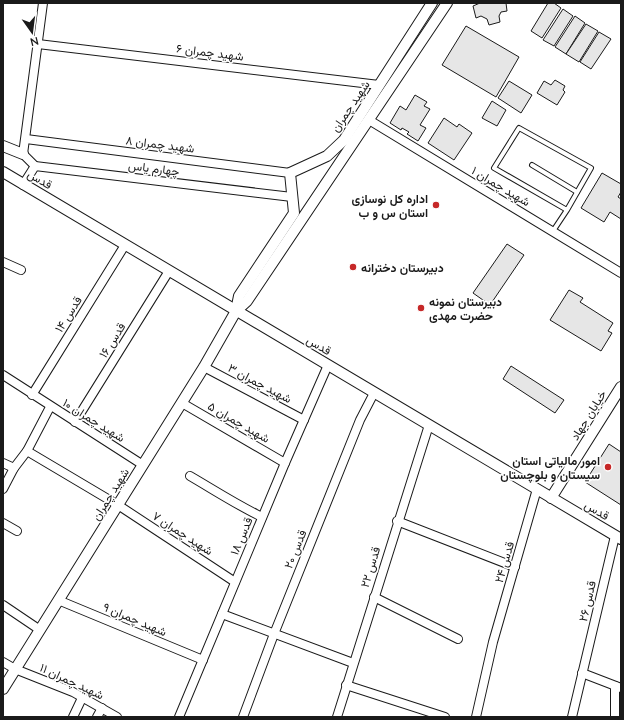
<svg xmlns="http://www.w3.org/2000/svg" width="624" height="720" font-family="Mulish,Vazirmatn,sans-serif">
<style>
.building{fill:#e6e6e6;stroke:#1a1a1a}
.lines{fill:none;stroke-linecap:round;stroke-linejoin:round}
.service-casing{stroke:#1a1a1a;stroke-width:6}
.minor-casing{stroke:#1a1a1a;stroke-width:10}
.tertiary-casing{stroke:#1a1a1a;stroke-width:12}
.service{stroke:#fff;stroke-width:4}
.minor{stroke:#fff;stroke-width:8}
.tertiary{stroke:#fff;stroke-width:10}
.poi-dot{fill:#c62828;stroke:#fff;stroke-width:1.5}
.labels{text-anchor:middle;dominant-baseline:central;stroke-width:3;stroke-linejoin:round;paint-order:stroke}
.street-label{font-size:12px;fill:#1a1a1a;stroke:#fff}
.poi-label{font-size:12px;font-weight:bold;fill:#1a1a1a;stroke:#fff;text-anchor:end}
</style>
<rect width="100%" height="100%" fill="#fff"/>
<g class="building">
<path d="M480,3h26l1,8 -6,1 -2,4 1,6 -11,3 -2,-6 -6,-3 -5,2 -3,-12z"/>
<path d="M548,3h6l7,5 -19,30 -11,-7z"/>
<path d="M563,9l10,7 -19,30 -11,-6z"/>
<path d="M575,16l10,7 -19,31 -11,-7z"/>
<path d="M586,24l12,7 -19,31 -13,-8z"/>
<path d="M466,26l53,31 -23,40 -54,-32z"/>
<path d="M599,32l12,7 -20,30 -11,-7z"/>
<path d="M555,80l10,6 -2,4 2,2 -8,13 -20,-12 7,-12 7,4z"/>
<path d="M509,81l23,14 -11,18 -23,-15z"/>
<path d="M415,95l12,7 -3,4 6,3 -10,16 6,3 -8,13 -11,-7 2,-2 -7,-4 -1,2 -11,-7 10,-17 6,4z"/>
<path d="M492,101l14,9 -9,16 -15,-8z"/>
<path d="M444,118l13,9 2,-3 13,9 -18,27 -26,-17z"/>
<path d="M602,173l19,11v8l-3,5 3,2v20l-11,-7 -6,10 -23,-14z"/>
<path d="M507,244l17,11 -34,50 -17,-12z"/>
<path d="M569,290l14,8 -3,4 33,21 -5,8 4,2 -11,18 -51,-31z"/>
<path d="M511,366l53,34 -9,13 -52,-34z"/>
<path d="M609,444l12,8v53l-36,-23z"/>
</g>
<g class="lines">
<defs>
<g id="service">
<path d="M532,165l45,27"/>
<path d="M553,231l14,-21 24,-42 -72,-40 -25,40 73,42"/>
</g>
<g id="minor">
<path d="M38,44l341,41"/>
<path d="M369,120l252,153"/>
<path d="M26,139l264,34"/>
<path d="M35,166l-12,-12 20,-151"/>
<path d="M23,185l12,-19 257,31"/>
<path d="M3,262l18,8"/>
<path d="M204,367l100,53"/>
<path d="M3,375l140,90"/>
<path d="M32,395l93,-150"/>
<path d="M182,403l103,60"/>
<path d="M75,422l94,-151"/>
<path d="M27,451l91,54 117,77"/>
<path d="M3,463l11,5"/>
<path d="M190,476c24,14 47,29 72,41"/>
<path d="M3,489l11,-21 13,-17 23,-44"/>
<path d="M397,521l118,46"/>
<path d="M3,523l14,8"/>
<path d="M374,597l84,42"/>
<path d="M58,600l145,60"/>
<path d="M3,605l37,25"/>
<path d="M222,614l131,49"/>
<path d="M3,662l12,7 58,23 44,25"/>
<path d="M582,673l39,15"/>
<path d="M346,685l99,32"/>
<path d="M73,717l9,-19"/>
<path d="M97,717l5,-9"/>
<path d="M179,717l106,-254 43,-98"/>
<path d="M243,717l31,-83 86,-214 14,-27"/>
<path d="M337,717l92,-292"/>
<path d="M476,717l17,-75 44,-153"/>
<path d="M572,717l43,-181"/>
<path d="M615,717v-31"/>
</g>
<g id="tertiary">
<path d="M3,146l20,8"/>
<path d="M3,172l618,367"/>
<path d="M236,311l3,-15 55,-83 -4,-40 37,-17 17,-16 88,-137"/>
<path d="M551,498l70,-111"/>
<path d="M3,689l201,-322 32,-56 11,-10 200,-298"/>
</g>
</defs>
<use href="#service" class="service-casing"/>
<use href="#minor" class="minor-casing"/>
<use href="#tertiary" class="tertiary-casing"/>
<use href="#service" class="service"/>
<use href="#minor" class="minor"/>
<use href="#tertiary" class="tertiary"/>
</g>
<g class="poi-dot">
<circle cx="436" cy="205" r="4"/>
<circle cx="353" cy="267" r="4"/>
<circle cx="421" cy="308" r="4"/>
<circle cx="608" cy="467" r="4"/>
</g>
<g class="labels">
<g class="street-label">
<text transform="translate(210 52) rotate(7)">شهید چمران ۶</text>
<text transform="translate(350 106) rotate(-56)">شهید چمران</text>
<text transform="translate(160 144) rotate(7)">شهید چمران ۸</text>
<text transform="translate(154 168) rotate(7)">چهارم یاس</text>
<text transform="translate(40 179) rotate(31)">قدس</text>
<text transform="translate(501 186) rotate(31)">شهید چمران ۱</text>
<text transform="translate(68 314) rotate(-58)">قدس ۱۴</text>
<text transform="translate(112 340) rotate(-58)">قدس ۱۶</text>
<text transform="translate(319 345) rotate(31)">قدس</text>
<text transform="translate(260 383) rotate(28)">شهید چمران ۳</text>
<text transform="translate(588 415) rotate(-58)">خیابان جهاد</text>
<text transform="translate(94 420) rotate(32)">شهید چمران ۱۰</text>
<text transform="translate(239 422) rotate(30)">شهید چمران ۵</text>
<text transform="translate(110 494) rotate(-58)">شهید چمران</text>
<text transform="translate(597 510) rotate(31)">قدس</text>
<text transform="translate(183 533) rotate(33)">شهید چمران ۷</text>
<text transform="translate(241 536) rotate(-67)">قدس ۱۸</text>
<text transform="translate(295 549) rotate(-68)">قدس ۲۰</text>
<text transform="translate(504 562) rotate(-74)">قدس ۲۴</text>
<text transform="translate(370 567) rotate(-73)">قدس ۲۲</text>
<text transform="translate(587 601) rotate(-77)">قدس ۲۶</text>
<text transform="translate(135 619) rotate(23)">شهید چمران ۹</text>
<text transform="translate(72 681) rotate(25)">شهید چمران ۱۱</text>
</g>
<g class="poi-label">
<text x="428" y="198">اداره کل نوسازی<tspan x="428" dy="14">استان س و ب</tspan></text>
<text x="361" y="267" text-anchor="start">دبیرستان دخترانه</text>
<text x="429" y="301" text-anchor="start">دبیرستان نمونه<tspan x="429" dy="14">حضرت مهدی</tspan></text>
<text x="600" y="460">امور مالیاتی استان<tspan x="600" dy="14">سیستان و بلوچستان</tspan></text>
</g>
</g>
<rect width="624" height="720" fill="none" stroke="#1a1a1a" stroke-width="8"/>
<g transform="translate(32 32) rotate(166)" stroke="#ffffff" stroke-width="3" paint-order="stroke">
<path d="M0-3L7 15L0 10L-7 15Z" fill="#1a1a1a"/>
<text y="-6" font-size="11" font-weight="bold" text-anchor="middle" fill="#1a1a1a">N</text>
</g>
</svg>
